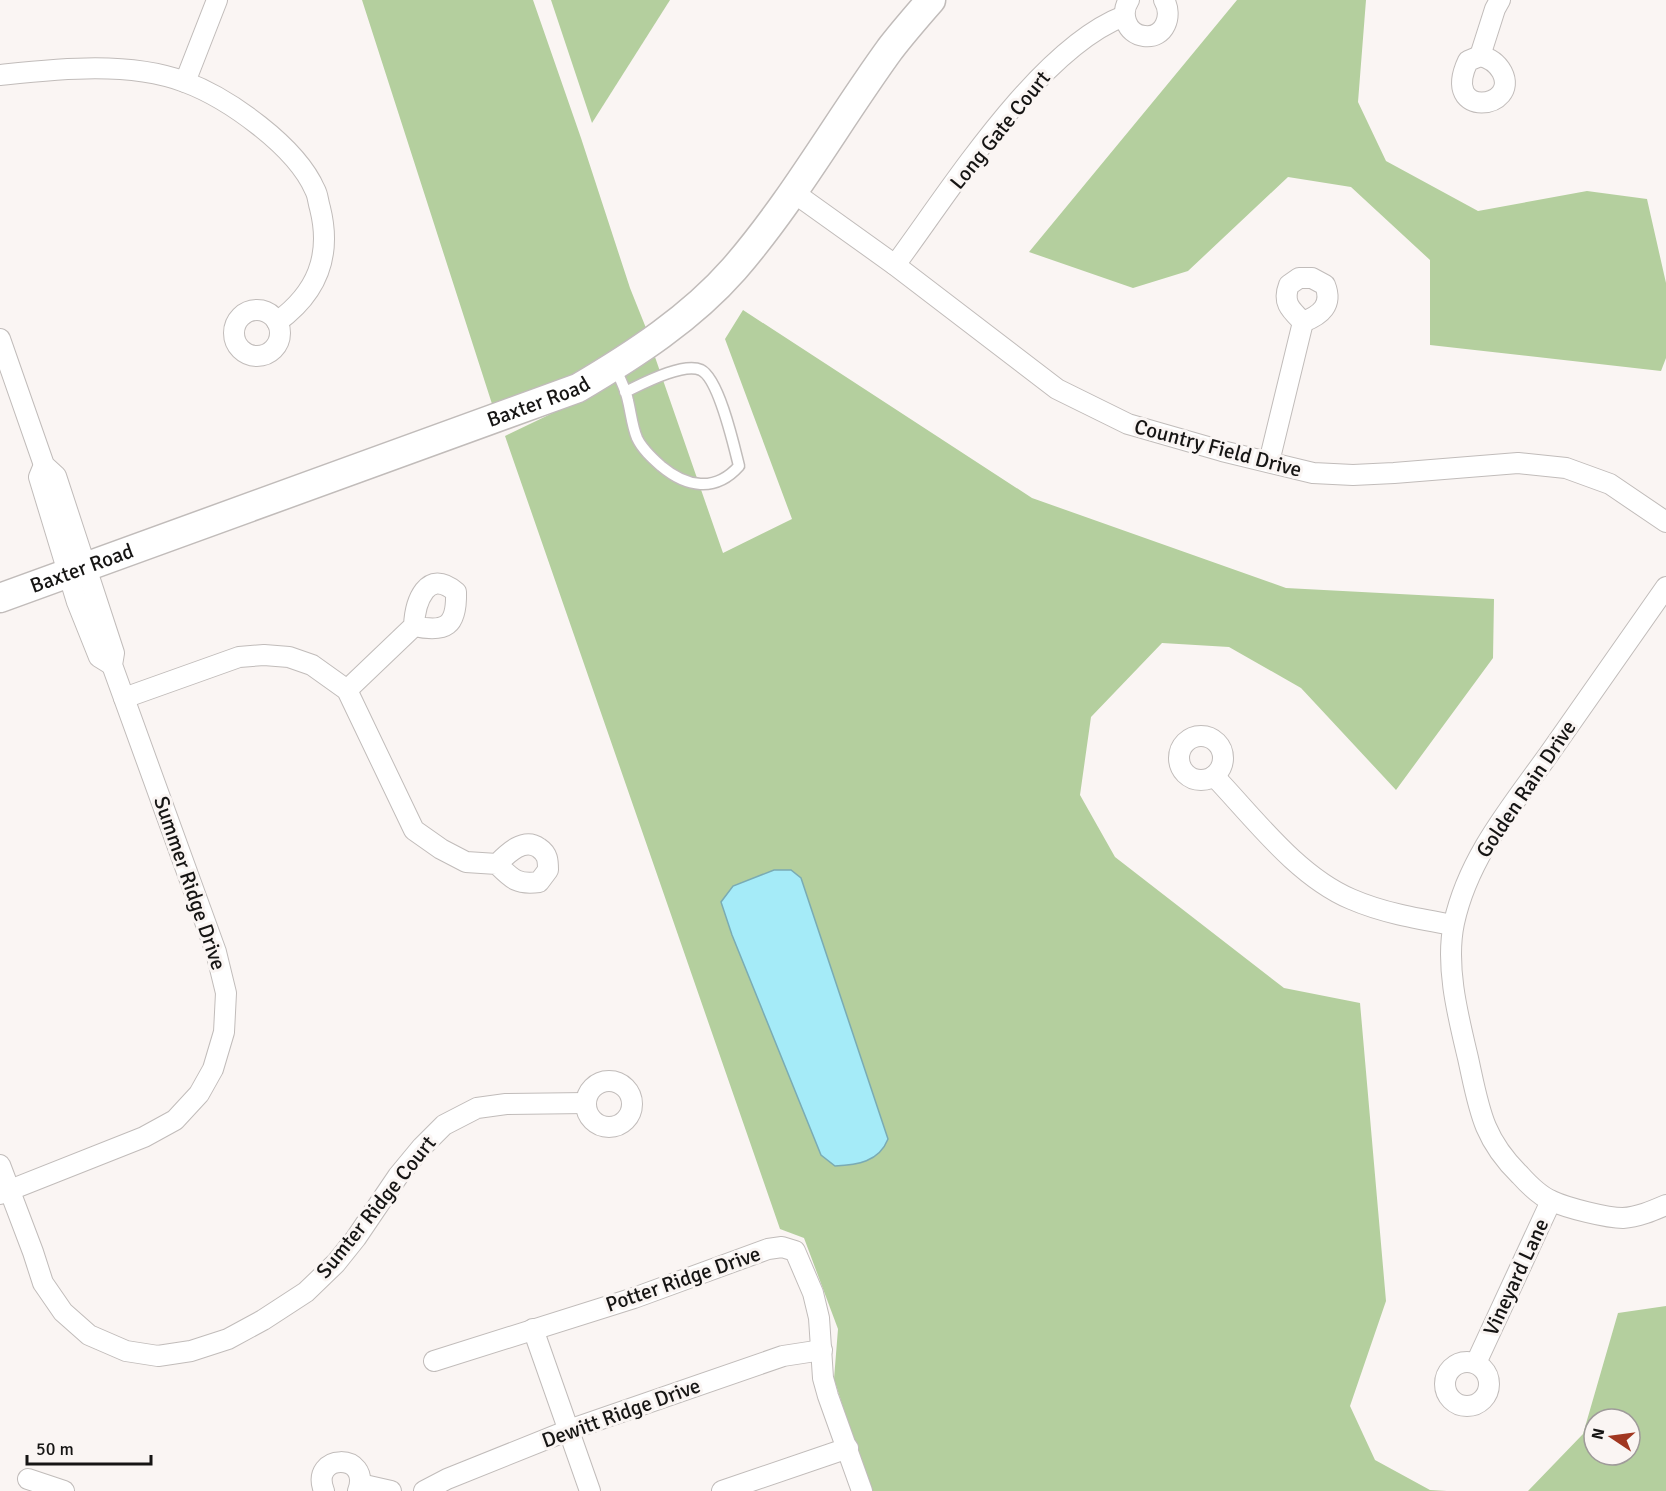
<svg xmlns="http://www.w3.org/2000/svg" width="1666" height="1491" font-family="Signika,sans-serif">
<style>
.green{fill:#b4cf9e;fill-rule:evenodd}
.water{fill:#a5ebf8;stroke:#7aabb4;stroke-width:1.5}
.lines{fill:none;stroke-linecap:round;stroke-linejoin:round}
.lane-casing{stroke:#c1bcba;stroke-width:13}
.street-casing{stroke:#c1bcba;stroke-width:22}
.secondary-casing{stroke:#c1bcba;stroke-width:31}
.lane{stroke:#fff;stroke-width:10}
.street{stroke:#fff;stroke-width:20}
.secondary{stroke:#fff;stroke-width:28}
.labels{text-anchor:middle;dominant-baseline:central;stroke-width:6;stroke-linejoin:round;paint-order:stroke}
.street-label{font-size:21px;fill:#161514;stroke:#faf5f3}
</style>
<rect width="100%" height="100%" fill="#faf5f3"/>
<g class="green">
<path d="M362,0h171l48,138 49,150 16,40 -40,27 -48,28 -65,24z"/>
<path d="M551,0h119l-78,123z"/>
<path d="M1237,0h129l-8,102 28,59 92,50 109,-20 60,8 19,84v75l-5,13 -231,-26v-85l-79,-73 -63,-10 -100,94 -55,17 -104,-36z"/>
<path d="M743,310l289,188 254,90 208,11 -1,59 -97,132 -95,-102 -72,-41 -67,-4 -71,74 -11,78 35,62 169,131 76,15 26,298 -36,105 25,54 55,30 17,1h-577l-36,-112 4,-50 -34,-91 -24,-9 -275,-793 77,-37 73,-42 68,196 69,-34 -67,-180z"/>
<path d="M1666,1306v185h-138l55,-57 35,-121zM1594,1419h36v36h-36z"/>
</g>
<path class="water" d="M774,870h17l10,8 87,261c-9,23 -31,26 -53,27l-14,-11 -89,-220 -11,-33 12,-16z"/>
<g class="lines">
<defs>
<path id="lane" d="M615,366c4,12 11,23 13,35 3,12 4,25 9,37 5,11 15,20 24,28 25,21 54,27 78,0 -5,-20 -20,-87 -38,-96 -18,-8 -59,14 -76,22"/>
<g id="street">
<path d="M1129,0c-9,13 -3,34 15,36 21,3 29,-21 20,-36"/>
<path d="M1480,56c10,2 17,7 22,16 19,37 -62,48 -34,-11z"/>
<path d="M1480,56l15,-47 5,-9"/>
<path d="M0,75c58,-6 128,-14 185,7 43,16 111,64 130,108 3,5 3,12 5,18 12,48 -3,85 -43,114"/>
<path d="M185,82l32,-82"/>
<path d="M793,192l102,73 162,124 71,35 94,27 91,22 40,2 41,-2 124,-10 48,5 44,16 56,38"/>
<path d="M895,265c55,-74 143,-216 229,-249"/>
<path d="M1299,278h13l13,7c8,20 -4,30 -22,37 -12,-12 -21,-19 -14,-37z"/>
<circle cx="257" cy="333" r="23"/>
<path d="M0,339l44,126 12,11 58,177 -2,12 104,287 10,41 -2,39 -11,37 -14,25 -24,26 -31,17 -144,57"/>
<path d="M1269,462l34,-140"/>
<path d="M44,465l-5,12 38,125 22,55 13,8"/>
<path d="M1666,587c-39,55 -78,111 -117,167 -38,53 -81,104 -95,169 -9,43 4,93 14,135 11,50 14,80 52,117 9,10 20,21 32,26 15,7 55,17 71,17 15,-1 29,-7 43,-13"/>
<path d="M347,690l67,-64c32,7 43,0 42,-34 -29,-25 -41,10 -42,34"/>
<path d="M124,698l115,-41 25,-2 25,2 23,8 35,25 67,140 27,19 25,13 31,2c15,15 20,21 42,18l9,-12c0,-9 0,-16 -9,-22 -15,-11 -31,5 -42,16"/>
<circle cx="1201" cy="758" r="22"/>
<path d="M1214,776c40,42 83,100 137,123 32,14 68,20 102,26"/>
<circle cx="609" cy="1104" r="23"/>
<path d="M0,1165l33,87 10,31 20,29 26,23 37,16 32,5 33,-5 37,-12 35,-19 43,-28 30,-29 20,-25 42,-62 24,-29 22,-22 33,-17 29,-4 80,-1"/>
<path d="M533,1329l57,162"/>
<path d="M434,1361l200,-63 134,-49 14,-2 13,4 18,42 6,25 4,60 5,18 34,95"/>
<circle cx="1467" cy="1384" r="22"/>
<path d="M1476,1363l75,-162"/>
<path d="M28,1479l36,12"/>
<path d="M360,1484l31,7"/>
<path d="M324,1491c-15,-38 48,-39 34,0"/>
<path d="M424,1491l23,-12 122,-49 214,-74 39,-6"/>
<path d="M722,1491l126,-43"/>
</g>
<g id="secondary">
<path id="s1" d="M0,598l578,-210c56,-33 113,-70 156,-119 59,-68 103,-147 156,-220 13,-17 27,-33 41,-49"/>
</g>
</defs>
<use href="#lane" class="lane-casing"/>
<use href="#street" class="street-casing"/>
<use href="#secondary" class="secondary-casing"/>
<use href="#lane" class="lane"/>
<use href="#street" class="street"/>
<use href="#secondary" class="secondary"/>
</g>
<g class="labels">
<g class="street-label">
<text transform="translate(1000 130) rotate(-51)">Long Gate Court</text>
<text stroke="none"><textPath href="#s1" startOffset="573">Baxter Road</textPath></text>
<text transform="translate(1218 448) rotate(15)">Country Field Drive</text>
<text stroke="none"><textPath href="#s1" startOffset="87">Baxter Road</textPath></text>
<text transform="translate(1526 789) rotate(-56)">Golden Rain Drive</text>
<text transform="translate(190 883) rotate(71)">Summer Ridge Drive</text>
<text transform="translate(376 1207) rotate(-51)">Sumter Ridge Court</text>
<text transform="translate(1516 1277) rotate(-65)">Vineyard Lane</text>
<text transform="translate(683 1279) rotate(-19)">Potter Ridge Drive</text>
<text transform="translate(621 1413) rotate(-20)">Dewitt Ridge Drive</text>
</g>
</g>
<g transform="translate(1612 1437) rotate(283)"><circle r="28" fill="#faf5f3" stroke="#9f9b9a" stroke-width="1.5"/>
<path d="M0-4.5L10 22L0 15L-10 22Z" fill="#a13721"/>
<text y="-9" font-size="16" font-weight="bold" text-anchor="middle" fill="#161514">N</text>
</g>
<path d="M27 1455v9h124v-9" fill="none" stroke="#161514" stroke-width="3"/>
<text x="36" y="1455" font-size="18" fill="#161514" stroke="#faf5f3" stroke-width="4.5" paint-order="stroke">50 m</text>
</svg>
